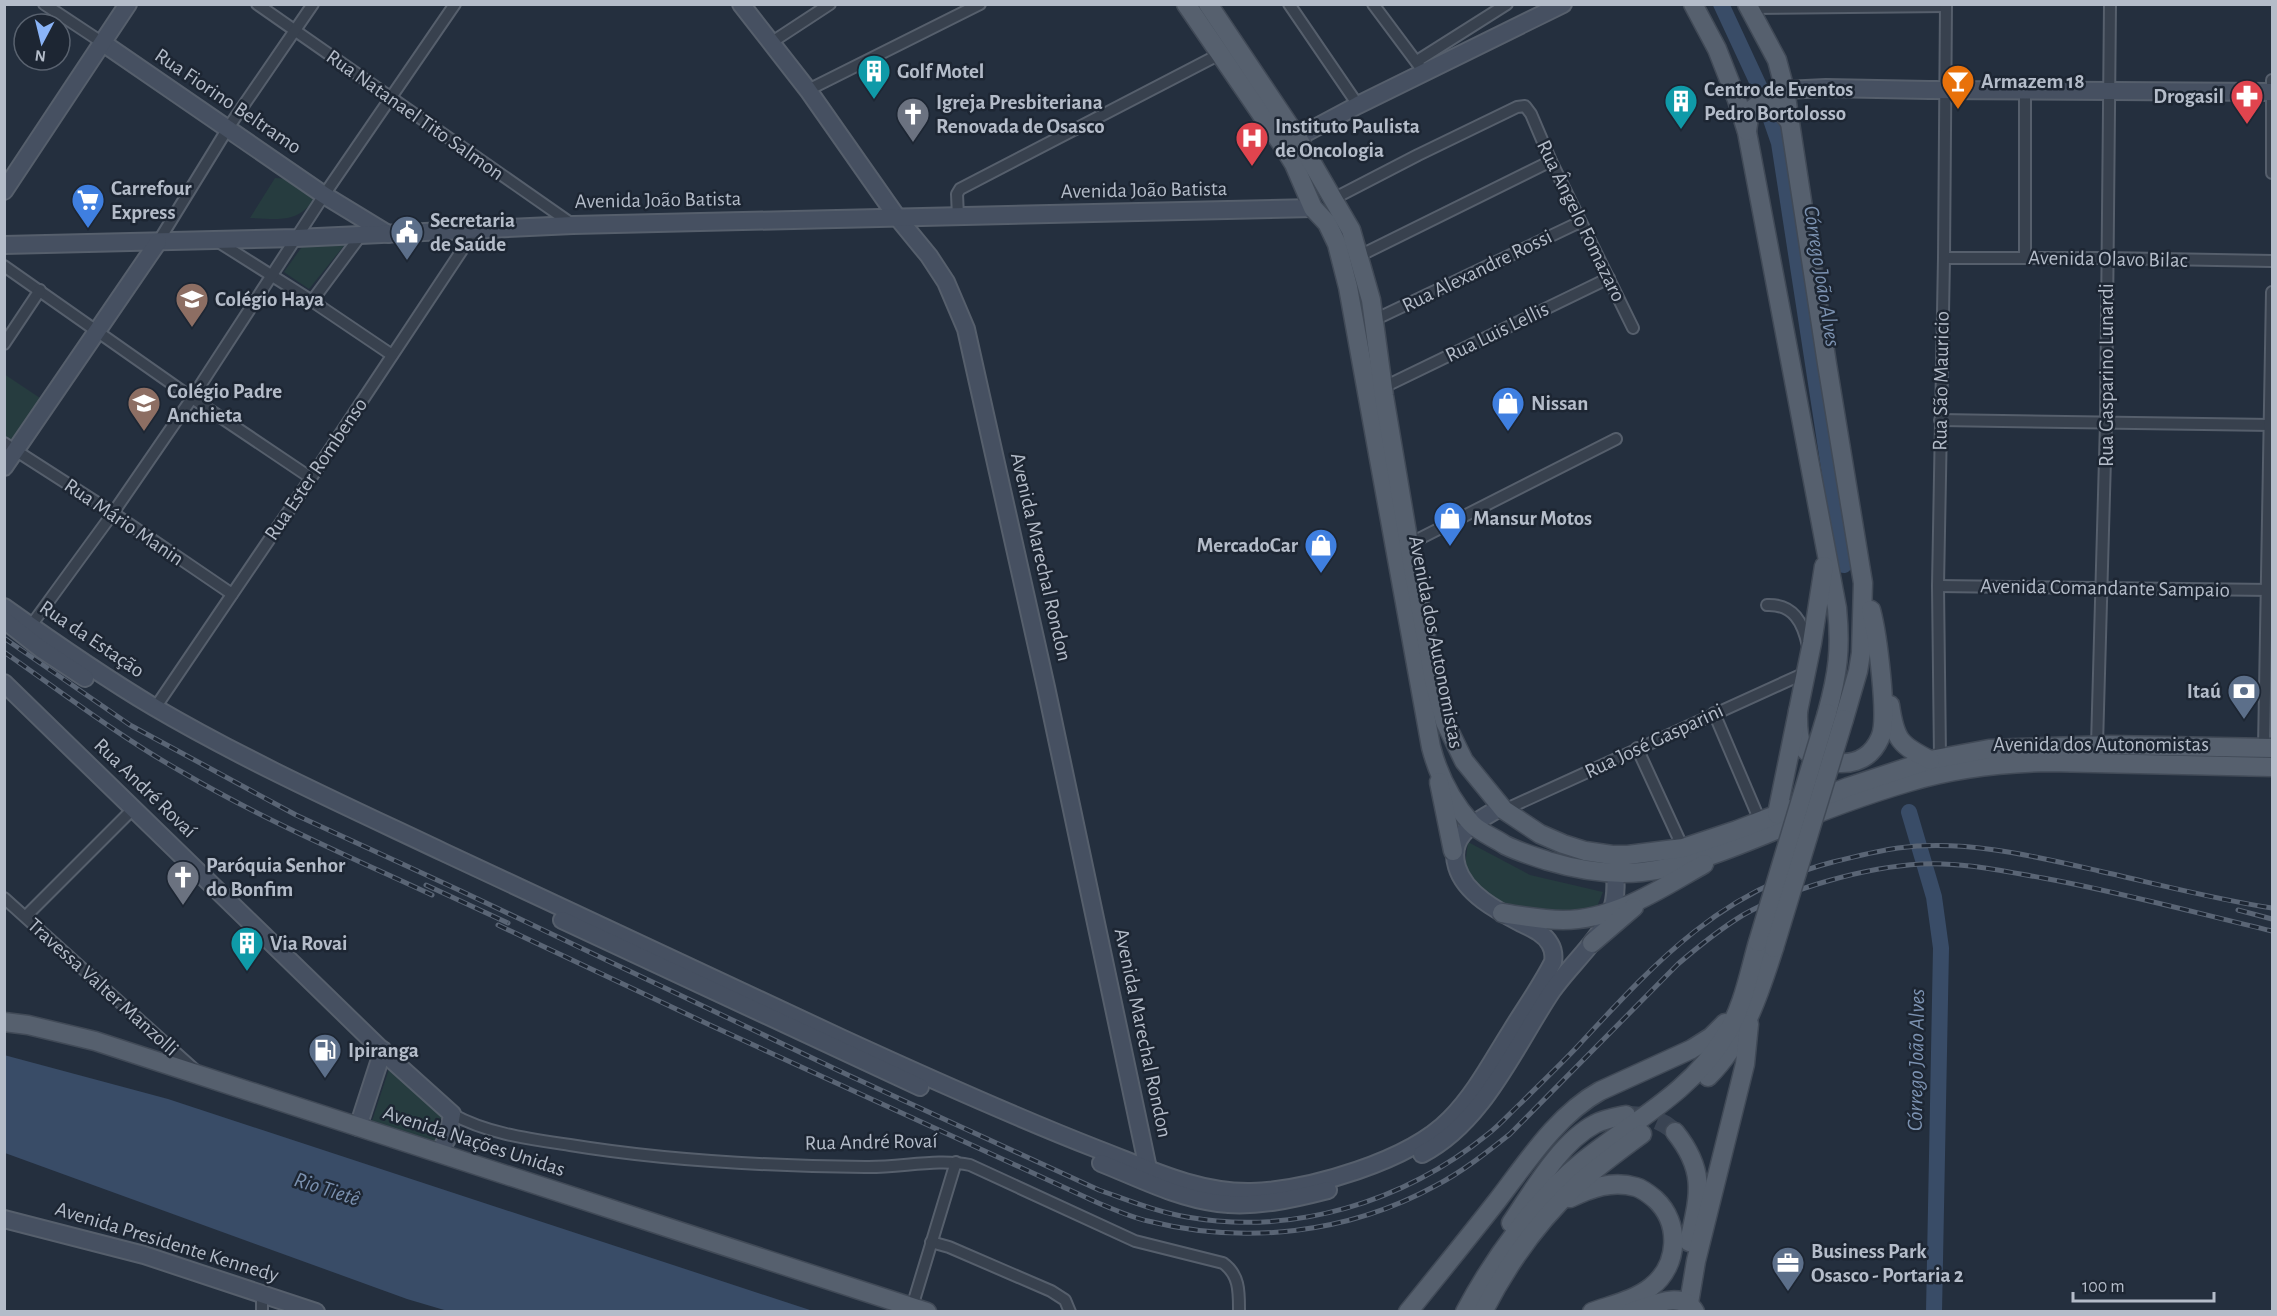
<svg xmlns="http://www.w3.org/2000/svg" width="2277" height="1316" font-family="'Alegreya Sans',sans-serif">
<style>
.green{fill:#263c3f}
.water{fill:#394c67}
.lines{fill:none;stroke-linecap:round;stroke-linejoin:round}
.river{stroke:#394c67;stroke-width:16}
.primary-tunnel{stroke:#3a4453;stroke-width:18;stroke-dasharray:18 9;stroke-linecap:butt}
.street-casing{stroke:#565f6c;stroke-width:14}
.secondary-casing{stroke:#565f6c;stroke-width:20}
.primary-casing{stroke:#414a57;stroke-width:21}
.street{stroke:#38414e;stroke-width:10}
.secondary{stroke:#465061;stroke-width:16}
.primary{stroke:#56606e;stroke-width:18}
.rail-casing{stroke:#5a6575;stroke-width:5}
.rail{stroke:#1d2633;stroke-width:3;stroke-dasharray:9;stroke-linecap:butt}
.primary-bridge-casing{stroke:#414a57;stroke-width:21;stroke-linecap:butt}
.primary-bridge{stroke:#56606e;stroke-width:18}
.labels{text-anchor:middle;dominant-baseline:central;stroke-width:5;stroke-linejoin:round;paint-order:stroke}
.poi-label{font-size:21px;font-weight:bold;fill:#b4bcc9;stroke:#1d2633;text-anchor:start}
.street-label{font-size:21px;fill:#b4bcc9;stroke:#1d2633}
.water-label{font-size:22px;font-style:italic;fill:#7c92b1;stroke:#1d2633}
</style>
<rect width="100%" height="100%" fill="#242f3e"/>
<g class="green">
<path d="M275,178l15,1 26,19c-20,26 -36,21 -66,20z"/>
<path d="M347,242l-38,47 -25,-17 20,-28z"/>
<path d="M4,374l39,26 -28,44 -10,-7z"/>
<path d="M1468,842l62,33 73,17 -7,17 -70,4 -30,-11 -25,-24 -6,-13z"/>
<path d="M392,1060l60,54 -13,39 -70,-23z"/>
</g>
<path class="water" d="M4,1055l164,44 645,212 -362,1 -44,-13 -402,-146z"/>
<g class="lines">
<g class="river">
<path d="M1721,4l39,84 19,55 65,422"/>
<path d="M1909,812l25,85 7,51 -7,364"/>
</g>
<path class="primary-tunnel" d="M1631,1115c16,0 33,6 44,17"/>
<defs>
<g id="street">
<path d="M44,4l59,39"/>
<path d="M257,4l315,220"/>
<path d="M1289,4l69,101"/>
<path d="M1373,4l47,63"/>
<path d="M1749,8l197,-2"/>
<path d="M772,42l58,-38"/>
<path d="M1417,61l90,-57"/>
<path d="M2272,80v93"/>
<path d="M808,90l172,-86"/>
<path d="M1333,199l85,-44 99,-48 8,-1 6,8 20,47 82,167"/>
<path d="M958,217l-1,-23 3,-5 260,-135"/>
<path d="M217,241l95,60 80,54"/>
<path d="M158,242l70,-114 85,-124"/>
<path d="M1359,256l192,-95"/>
<path d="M1944,258h162l166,3"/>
<path d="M2025,258v-167"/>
<path d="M4,266l188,132 119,80"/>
<path d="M312,301l49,-66"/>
<path d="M1374,320l206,-98"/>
<path d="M4,344l36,-54"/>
<path d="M1384,387l225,-109"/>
<path d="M1940,420l332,5"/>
<path d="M4,443l109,70 119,81"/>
<path d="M1409,544l207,-105"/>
<path d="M1938,586l334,4"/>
<path d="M1767,605c27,-1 36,18 41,41"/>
<path d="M27,631l86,-118 79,-115 132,-203 131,-191"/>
<path d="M155,708l156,-230 165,-249"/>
<path d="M1714,713l46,108"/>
<path d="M2097,745l9,-322 4,-419"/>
<path d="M2264,747l8,-455"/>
<path d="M1637,748l46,100"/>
<path d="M1940,758l-2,-172 6,-328 2,-254"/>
<path d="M1504,810l301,-137"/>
<path d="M4,898l190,171"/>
<path d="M26,916l108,-108"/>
<path d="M452,1114c36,20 78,25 118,31 98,16 196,21 295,22 35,1 72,-9 105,-2l165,76 88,22c17,12 16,30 16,49"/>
<path d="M931,1242l18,5 102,44 14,9 5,12"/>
<path d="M262,1293v19"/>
<path d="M912,1307l44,-145"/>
</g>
<g id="secondary">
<path d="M741,4l67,86 89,127 32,39 17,26 20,47 80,358 104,491"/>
<path d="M103,43l221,152 64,39"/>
<path d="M1785,90l41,-2 103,2 343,2"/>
<path d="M1285,144l73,-39 205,-101"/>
<path d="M4,191l124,-187"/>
<path d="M4,245l292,-7 277,-13 740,-17"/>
<path d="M4,467l154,-225"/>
<path d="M4,607c49,35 98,69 150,100 92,54 192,99 289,145 132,63 265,124 398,186 85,39 169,77 256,111 50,19 99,44 154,43 59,-2 158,-31 199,-73 25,-25 42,-58 61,-88 14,-23 30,-45 42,-69 1,-6 0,-13 -3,-18 -6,-11 -19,-16 -29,-21 -23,-12 -56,-29 -64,-56 -10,-33 20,-45 44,-60"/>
<path d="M4,620l37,29 44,29"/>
<path d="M4,683l388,377 60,54 -4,23 -9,16"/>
<path d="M562,920l358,167"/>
<path d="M358,1127l25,-77"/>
<path d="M1422,1154c62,-32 93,-108 130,-163 19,-27 45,-48 58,-77 8,-17 6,-37 3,-55"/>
<path d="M1101,1163c38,15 76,35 117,40 36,5 75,-4 110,-13"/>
<path d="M4,1219l140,36 172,57"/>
</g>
<g id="primary">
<path d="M1186,4l97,142 11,18 19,44 14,15 10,21 11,43 83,460c7,27 21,55 40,76 8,9 24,15 34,22 14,7 28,11 43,16 30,9 63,14 94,11 40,-4 85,-22 122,-37 47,-20 97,-39 145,-53 46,-14 92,-19 140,-20l223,5"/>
<path d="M1208,4l89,133 54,93 20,70 13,96 30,178 21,111 10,37 19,39 40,49 36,24 23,10 22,7 27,4h16l55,-7 54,-18 111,-43 82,-27 59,-11 122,-4 161,3"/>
<path d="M1693,4l24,45 20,51 10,32 90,476c4,41 1,65 -10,105"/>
<path d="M1747,4l30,56 8,30 42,274 36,219 -2,70 -3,18 -14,48"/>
<path d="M1747,131l3,-20 10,-8 15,1 14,17"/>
<path d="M1890,705c5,35 10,40 40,55"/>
<path d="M1798,711c0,12 -1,26 5,36 5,7 11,11 19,13 24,7 47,3 58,-22 9,-18 -3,-106 -9,-128"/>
<path d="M1439,782l14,69"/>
<path d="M1777,814l35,-171 12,-77"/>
<path d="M1502,913c20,3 40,7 61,7 52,0 97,-31 141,-56"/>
<path d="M1592,943l42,-36"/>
<path d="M4,1022l24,3 67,16 832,271"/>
<path d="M1708,1077c36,-36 51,-82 66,-129"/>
<path d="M1675,1132c32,40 24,64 14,110"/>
<path d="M1570,1198c21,-10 42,-18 66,-11 7,2 13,7 19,12 26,24 24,66 -4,88 -16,13 -40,18 -59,25"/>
<path d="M1511,1223c22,-32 49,-81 84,-99 9,-5 21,-7 31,-9"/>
<path d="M1689,1303l7,-42 49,-197 4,-40"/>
<path d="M1408,1312c30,-37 60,-74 89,-111 30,-39 60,-86 103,-110l92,-42 19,-12 14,-14"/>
<path d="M1465,1312c28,-53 71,-113 118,-151 50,-40 107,-68 142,-125 18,-28 24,-63 33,-94"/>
<path d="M1483,1312c24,-47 55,-91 94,-127 20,-18 43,-35 65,-51"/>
<path d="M1631,1312c20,-6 51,-23 64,0"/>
</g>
</defs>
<use href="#street" class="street-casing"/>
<use href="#secondary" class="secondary-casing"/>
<use href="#primary" class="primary-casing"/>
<use href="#street" class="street"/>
<use href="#secondary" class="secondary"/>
<use href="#primary" class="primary"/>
<defs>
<g id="rail">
<path d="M4,638l126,87 166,90 165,76 387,184 251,115c29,10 58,22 88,27 107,19 217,-15 301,-83 12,-9 22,-21 33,-31 19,-19 38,-37 56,-56 77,-83 142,-156 256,-185 21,-5 43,-11 65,-14 67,-9 136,8 201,23 58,13 115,28 173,37"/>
<path d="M4,652c59,41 116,85 178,120 80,47 166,84 250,123"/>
<path d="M426,885l82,38"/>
<path d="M2238,910l34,9"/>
<path d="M498,925l214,101 384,176c17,7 34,15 52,19 96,24 199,13 287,-35 27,-14 51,-33 75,-52l168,-170c21,-18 42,-35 65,-49 47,-27 124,-48 178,-51 42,-2 81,7 122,14 77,14 153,35 229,53"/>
</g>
</defs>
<use href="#rail" class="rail-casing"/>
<use href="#rail" class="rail"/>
<defs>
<g id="primary-bridge">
<path d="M1758,942l69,-229"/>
<path d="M1774,948l70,-229"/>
</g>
</defs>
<use href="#primary-bridge" class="primary-bridge-casing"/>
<use href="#primary-bridge" class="primary-bridge"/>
</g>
<defs>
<symbol id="building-pin" viewBox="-11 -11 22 30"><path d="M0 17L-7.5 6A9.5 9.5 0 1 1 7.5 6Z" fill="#0f9aa8" stroke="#1d2633"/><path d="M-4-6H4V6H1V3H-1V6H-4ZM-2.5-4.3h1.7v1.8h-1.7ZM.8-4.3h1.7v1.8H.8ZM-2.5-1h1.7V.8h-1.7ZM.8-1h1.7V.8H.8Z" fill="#fff"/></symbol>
<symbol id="bar-pin" viewBox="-11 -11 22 30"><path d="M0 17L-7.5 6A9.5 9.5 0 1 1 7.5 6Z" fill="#e8710a" stroke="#1d2633"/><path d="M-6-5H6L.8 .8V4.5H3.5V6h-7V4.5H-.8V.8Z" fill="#fff"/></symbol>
<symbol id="pharmacy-pin" viewBox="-11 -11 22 30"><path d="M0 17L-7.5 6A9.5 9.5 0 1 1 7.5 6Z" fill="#e0444e" stroke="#1d2633"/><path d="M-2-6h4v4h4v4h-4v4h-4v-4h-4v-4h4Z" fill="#fff"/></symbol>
<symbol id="church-pin" viewBox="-11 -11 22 30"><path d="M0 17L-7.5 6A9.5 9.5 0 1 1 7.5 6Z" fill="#6b7280" stroke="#1d2633"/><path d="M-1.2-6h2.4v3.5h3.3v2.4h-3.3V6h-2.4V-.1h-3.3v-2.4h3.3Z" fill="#fff"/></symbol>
<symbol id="hospital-pin" viewBox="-11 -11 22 30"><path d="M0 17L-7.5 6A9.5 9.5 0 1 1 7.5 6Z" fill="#e0444e" stroke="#1d2633"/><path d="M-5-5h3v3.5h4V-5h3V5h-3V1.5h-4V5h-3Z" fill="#fff"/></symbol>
<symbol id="supermarket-pin" viewBox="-11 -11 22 30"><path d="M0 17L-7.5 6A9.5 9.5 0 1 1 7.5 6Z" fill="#3f7fe0" stroke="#1d2633"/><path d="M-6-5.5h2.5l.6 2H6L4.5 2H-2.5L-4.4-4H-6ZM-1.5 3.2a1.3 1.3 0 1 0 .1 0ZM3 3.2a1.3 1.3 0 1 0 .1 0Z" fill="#fff"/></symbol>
<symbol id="civic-pin" viewBox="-11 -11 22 30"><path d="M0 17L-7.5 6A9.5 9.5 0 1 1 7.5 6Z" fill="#5c6f8a" stroke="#1d2633"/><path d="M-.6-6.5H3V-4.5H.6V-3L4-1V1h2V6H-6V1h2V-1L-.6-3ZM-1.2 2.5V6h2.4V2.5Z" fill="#fff"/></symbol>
<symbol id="school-pin" viewBox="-11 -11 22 30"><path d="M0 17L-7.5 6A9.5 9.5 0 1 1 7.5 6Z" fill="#8d6e63" stroke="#1d2633"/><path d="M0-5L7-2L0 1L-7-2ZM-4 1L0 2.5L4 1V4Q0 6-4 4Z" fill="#fff"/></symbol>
<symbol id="shop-pin" viewBox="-11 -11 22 30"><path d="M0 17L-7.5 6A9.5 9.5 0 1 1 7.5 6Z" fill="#3f7fe0" stroke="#1d2633"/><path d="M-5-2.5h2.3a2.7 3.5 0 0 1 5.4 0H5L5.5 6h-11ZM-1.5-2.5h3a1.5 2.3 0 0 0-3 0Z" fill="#fff"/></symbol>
<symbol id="bank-pin" viewBox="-11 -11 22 30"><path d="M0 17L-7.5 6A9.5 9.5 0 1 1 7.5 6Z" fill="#5c6f8a" stroke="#1d2633"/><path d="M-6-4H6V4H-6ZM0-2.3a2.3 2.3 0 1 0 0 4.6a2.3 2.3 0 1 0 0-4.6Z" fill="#fff"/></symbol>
<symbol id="fuel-pin" viewBox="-11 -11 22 30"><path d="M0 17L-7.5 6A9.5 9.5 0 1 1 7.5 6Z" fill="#5c6f8a" stroke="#1d2633"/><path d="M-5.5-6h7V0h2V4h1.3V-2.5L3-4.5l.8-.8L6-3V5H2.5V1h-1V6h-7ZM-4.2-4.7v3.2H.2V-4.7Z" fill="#fff"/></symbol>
<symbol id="office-pin" viewBox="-11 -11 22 30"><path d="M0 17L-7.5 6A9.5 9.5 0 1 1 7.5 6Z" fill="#5c6f8a" stroke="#1d2633"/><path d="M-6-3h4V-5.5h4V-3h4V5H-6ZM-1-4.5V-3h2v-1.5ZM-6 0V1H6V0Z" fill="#fff"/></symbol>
</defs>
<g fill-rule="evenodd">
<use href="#building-pin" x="855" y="52" width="38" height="52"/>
<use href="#bar-pin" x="1939" y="62" width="38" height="52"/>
<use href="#pharmacy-pin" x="2228" y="77" width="38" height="52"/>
<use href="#building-pin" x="1662" y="82" width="38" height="52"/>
<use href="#church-pin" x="894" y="95" width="38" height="52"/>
<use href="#hospital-pin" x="1233" y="119" width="38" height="52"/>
<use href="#supermarket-pin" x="69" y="181" width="38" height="52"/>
<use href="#civic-pin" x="388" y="213" width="38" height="52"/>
<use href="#school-pin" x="173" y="280" width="38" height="52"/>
<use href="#school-pin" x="125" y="384" width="38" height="52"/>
<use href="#shop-pin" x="1489" y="384" width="38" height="52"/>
<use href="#shop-pin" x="1431" y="499" width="38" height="52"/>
<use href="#shop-pin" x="1302" y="526" width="38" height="52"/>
<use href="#bank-pin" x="2225" y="672" width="38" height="52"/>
<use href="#church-pin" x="164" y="858" width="38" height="52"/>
<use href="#building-pin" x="228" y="924" width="38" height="52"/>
<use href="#fuel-pin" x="306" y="1031" width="38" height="52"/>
<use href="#office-pin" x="1769" y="1244" width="38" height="52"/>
</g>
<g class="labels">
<g class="poi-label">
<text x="897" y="71">Golf Motel</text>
<text x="1981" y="81">Armazem 18</text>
<text x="1704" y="89">Centro de Eventos<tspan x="1704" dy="24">Pedro Bortolosso</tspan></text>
<text x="2224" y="96" text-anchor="end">Drogasil</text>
<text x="936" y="102">Igreja Presbiteriana<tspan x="936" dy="24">Renovada de Osasco</tspan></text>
<text x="1275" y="126">Instituto Paulista<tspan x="1275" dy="24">de Oncologia</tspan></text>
<text x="111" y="188">Carrefour<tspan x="111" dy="24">Express</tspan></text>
<text x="430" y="220">Secretaria<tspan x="430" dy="24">de Saúde</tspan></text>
<text x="215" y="299">Colégio Haya</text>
<text x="167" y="391">Colégio Padre<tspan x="167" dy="24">Anchieta</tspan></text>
<text x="1531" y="403">Nissan</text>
<text x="1473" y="518">Mansur Motos</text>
<text x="1298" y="545" text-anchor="end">MercadoCar</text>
<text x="2221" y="691" text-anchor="end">Itaú</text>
<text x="206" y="865">Paróquia Senhor<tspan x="206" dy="24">do Bonfim</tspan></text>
<text x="270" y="943">Via Rovai</text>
<text x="348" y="1050">Ipiranga</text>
<text x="1811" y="1251">Business Park<tspan x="1811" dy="24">Osasco - Portaria 2</tspan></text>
</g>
<g class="street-label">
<text transform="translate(228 101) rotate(34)">Rua Fiorino Beltramo</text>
<text transform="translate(415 115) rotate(35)">Rua Natanael Tito Salmon</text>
<text transform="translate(1144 190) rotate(-1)">Avenida João Batista</text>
<text transform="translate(658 200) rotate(-1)">Avenida João Batista</text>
<text transform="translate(1581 221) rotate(64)">Rua Ângelo Fomazaro</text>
<text transform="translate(2108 259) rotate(1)">Avenida Olavo Bilac</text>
<text transform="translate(1477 271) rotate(-26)">Rua Alexandre Rossi</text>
<text transform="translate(1497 332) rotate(-26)">Rua Luis Lellis</text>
<text transform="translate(2106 375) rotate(-90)">Rua Gasparino Lunardi</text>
<text transform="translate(1941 381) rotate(-89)">Rua São Mauricio</text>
<text transform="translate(316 469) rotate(-56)">Rua Ester Rombenso</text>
<text transform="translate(124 522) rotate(34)">Rua Mário Manin</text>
<text transform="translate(1041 557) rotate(77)">Avenida Marechal Rondon</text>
<text transform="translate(2105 588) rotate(1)">Avenida Comandante Sampaio</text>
<text transform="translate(92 639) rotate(34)">Rua da Estação</text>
<text transform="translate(1436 642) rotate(79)">Avenida dos Autonomistas</text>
<text transform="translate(1654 741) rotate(-25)">Rua José Gasparini</text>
<text x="2101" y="744">Avenida dos Autonomistas</text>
<text transform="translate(145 788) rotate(44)">Rua André Rovaí</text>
<text transform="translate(103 987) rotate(42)">Travessa Valter Manzolli</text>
<text transform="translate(1143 1033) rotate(78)">Avenida Marechal Rondon</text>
<text transform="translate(474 1141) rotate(18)">Avenida Nações Unidas</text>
<text transform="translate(871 1142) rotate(-1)">Rua André Rovaí</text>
<text transform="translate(167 1242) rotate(17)">Avenida Presidente Kennedy</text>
</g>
<g class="water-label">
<text transform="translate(1822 276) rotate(81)">Córrego João Alves</text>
<text transform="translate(1916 1060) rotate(-89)">Córrego João Alves</text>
<text transform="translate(327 1189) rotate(18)">Rio Tietê</text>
</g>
</g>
<rect width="2277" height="1316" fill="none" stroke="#b4bcc9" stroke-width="12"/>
<g transform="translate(42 42) rotate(187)"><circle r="28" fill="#1d2633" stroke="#59626f" stroke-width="1.5"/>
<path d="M0-4.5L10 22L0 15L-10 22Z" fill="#8ab4f8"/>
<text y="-9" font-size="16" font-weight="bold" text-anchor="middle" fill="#b4bcc9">N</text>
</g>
<path d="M2073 1292v9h141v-9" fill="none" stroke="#b4bcc9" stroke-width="3"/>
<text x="2082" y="1292" font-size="18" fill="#b4bcc9" stroke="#1d2633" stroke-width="4.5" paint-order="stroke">100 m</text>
</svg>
